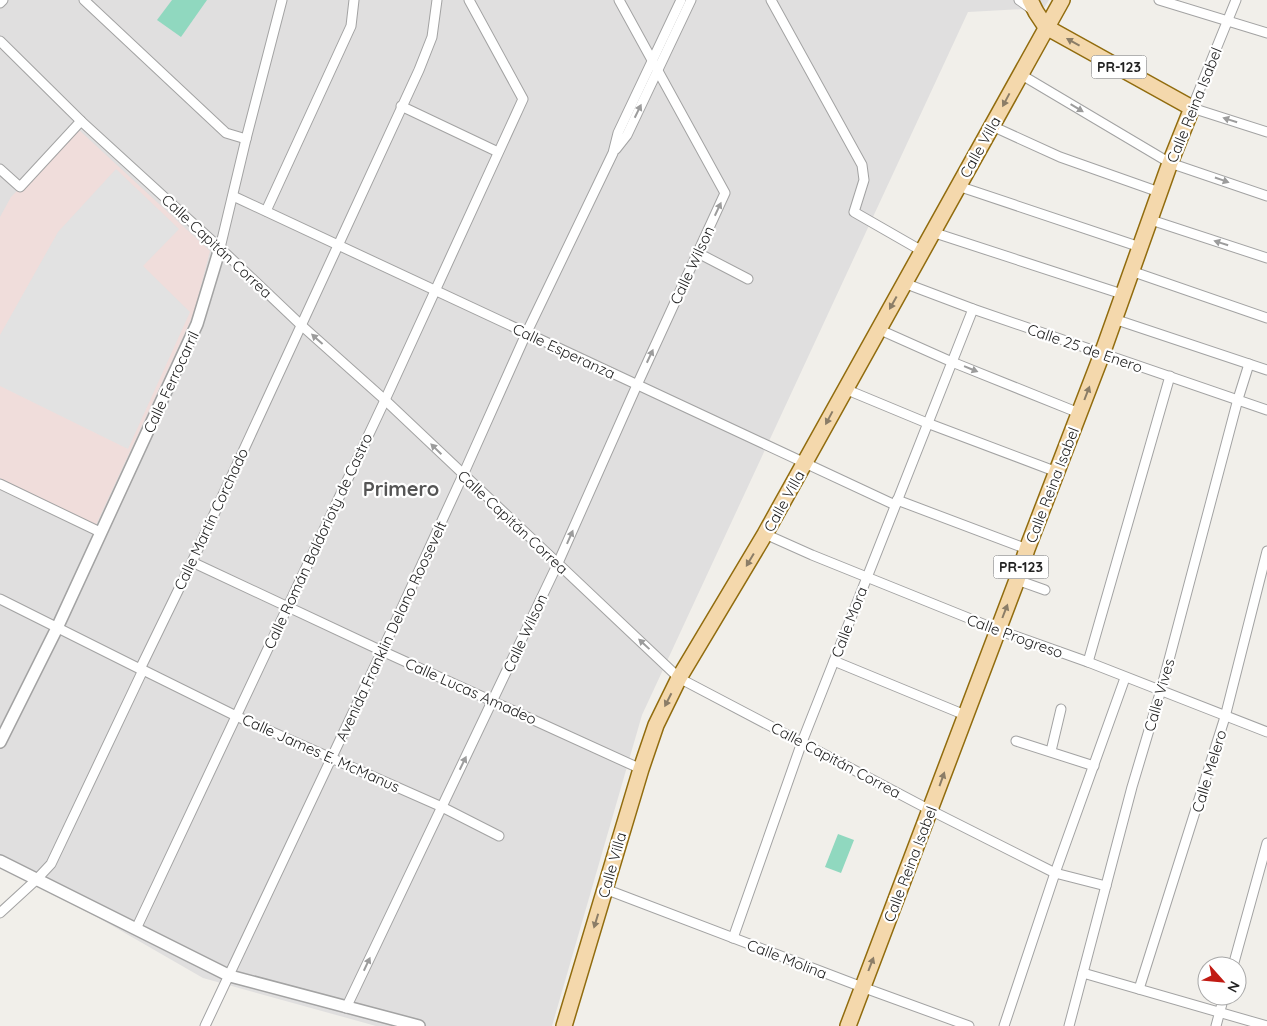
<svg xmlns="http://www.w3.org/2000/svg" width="1267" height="1026" font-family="Quicksand,sans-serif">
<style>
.residential{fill:#e0dfdf}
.commercial{fill:#f0dddb}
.pitch{fill:#90d8bf}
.parking{fill:#e2e2e2}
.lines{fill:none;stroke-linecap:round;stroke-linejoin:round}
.minor-casing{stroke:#a3a3a3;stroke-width:11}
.tertiary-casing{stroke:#a3a3a3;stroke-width:14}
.primary-casing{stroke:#916c0e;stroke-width:18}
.minor{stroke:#fff;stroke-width:9}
.tertiary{stroke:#fff;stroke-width:11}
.primary{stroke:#f4d8ac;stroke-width:15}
.oneway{fill:#8b7d67}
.oneway2{fill:#9c9c9c}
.labels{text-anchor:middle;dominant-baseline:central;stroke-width:4.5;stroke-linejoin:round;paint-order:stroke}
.shield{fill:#fff;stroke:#646464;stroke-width:1}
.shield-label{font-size:14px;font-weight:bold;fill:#222}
.street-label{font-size:15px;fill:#222;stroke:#fff}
.district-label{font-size:20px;font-weight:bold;fill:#555;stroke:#fff}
</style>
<rect width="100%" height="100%" fill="#f1efea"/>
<path class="residential" d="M0,0h1049l-5,8 -76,4 -326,703 -90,311h-176l-173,-48 -203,-117z"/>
<path class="commercial" d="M78,129l132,122 -16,62 -98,212 -96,-47v-261l11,-20z"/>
<g class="pitch">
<path d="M172,0h35l-26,37 -24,-17z"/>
<path d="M838,834l16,6 -13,33 -16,-6z"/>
</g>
<path class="parking" d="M116,169l63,60 -36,37 47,46 -62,137 -128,-63v-51l58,-103z"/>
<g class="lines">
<defs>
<g id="minor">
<path d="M84,0l142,133 20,6"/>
<path d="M771,0l91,165 2,15 -10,32 68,39"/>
<path d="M1019,0l14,10"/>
<path d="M1159,0l108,33"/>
<path d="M1236,0l-44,108 75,24"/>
<path d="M0,3l3,-3"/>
<path d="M0,41l81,80 139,127 81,77 84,75 294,278 251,132 125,63 51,13"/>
<path d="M1020,74l150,89 97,33"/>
<path d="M401,106l97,46"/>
<path d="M992,126l68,31 99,35"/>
<path d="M616,149l11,-14 64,-135"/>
<path d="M0,169l20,18 61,-66"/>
<path d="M958,186l182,61"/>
<path d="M233,196l662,309"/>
<path d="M266,211l85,-185 3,-26"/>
<path d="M1151,220l116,38"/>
<path d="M932,232l190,62"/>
<path d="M220,248l26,-109 36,-139"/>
<path d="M698,253l50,26"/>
<path d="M1131,271l136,47"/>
<path d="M904,283l69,26 294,101"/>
<path d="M1114,319l153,51"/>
<path d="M878,329l74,33 127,51"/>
<path d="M845,389l82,34 130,49"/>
<path d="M0,484l100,48"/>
<path d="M897,500l130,49"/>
<path d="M765,534l47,21 186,75 90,32 179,70"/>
<path d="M192,562l190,89 259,118"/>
<path d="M1017,580l28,10"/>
<path d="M0,599l140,70"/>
<path d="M834,661l131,54"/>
<path d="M1088,662l82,-286"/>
<path d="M143,670l93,46 206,91 57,29"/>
<path d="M1016,741l78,25"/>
<path d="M1051,751l10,-42"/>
<path d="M605,889l257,98 107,39"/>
<path d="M0,913l36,-33 15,-16 92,-194 -3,-1 52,-107 227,-492 13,-33 5,-37"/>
<path d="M136,929l249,-529 138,-301 -54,-99"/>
<path d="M733,938l69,-196 171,-433"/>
<path d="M1233,966l34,-123"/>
<path d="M1083,973l184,53"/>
<path d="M1139,989l86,-272 42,-166"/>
<path d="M346,1008l212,-445 79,-178 88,-192 -106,-193"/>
<path d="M205,1026l177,-375 81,-176 63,-141 87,-181 5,-20 63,-133"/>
<path d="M1004,1026l51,-153 70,-195"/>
<path d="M1069,1026l63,-239 29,-97 77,-291 11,-35"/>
<path d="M1216,1026l8,-30"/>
</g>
<g id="tertiary">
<path d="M0,742l57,-114 140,-304 23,-76"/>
<path d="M0,861l230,115 189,50"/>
</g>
<g id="primary">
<path d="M564,1026l77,-257 15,-44 23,-47 86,-144 297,-534"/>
<path d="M848,1026l169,-446 10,-31 75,-195 68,-191 22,-55 -146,-81 -10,-15 -6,-12"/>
</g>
</defs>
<use href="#minor" class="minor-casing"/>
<use href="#tertiary" class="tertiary-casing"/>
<use href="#primary" class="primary-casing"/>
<use href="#minor" class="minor"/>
<use href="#tertiary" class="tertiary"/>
<use href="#primary" class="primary"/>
</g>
<defs><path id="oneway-solid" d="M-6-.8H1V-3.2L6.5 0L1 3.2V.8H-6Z" transform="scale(1.25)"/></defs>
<g class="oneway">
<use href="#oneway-solid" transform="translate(1073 42) rotate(-151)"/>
<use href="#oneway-solid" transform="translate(1006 100) rotate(118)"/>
<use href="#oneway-solid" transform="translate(893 303) rotate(119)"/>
<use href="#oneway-solid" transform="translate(1087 393) rotate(-69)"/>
<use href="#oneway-solid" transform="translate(829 418) rotate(118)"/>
<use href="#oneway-solid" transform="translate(750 560) rotate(121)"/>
<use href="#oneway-solid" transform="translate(1005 611) rotate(-69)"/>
<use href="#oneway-solid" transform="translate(668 700) rotate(117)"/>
<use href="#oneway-solid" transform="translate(942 779) rotate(-70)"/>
<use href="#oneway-solid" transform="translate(596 921) rotate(107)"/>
<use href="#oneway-solid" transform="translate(871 964) rotate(-69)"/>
</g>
<g class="oneway2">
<use href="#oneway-solid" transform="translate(1077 108) rotate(31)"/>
<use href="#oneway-solid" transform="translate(638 111) rotate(-64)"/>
<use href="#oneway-solid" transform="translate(1230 120) rotate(-162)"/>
<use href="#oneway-solid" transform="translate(1222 180) rotate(19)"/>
<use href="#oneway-solid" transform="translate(718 209) rotate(-65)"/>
<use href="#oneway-solid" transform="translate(1221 243) rotate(-162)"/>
<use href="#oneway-solid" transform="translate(317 339) rotate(-138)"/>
<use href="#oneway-solid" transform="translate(650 356) rotate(-65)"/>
<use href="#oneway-solid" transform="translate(971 369) rotate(22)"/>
<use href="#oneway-solid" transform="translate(436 449) rotate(-136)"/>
<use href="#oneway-solid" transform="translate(570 537) rotate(-66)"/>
<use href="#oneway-solid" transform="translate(644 644) rotate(-137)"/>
<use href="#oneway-solid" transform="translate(463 763) rotate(-64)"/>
<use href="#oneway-solid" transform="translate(367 964) rotate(-65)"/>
</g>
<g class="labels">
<g class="shield">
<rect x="1091.5" y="55.5" width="55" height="23" rx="4"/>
<rect x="993.5" y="555.5" width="55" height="23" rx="4"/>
</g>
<g class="shield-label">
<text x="1119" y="67">PR-123</text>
<text x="1021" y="567">PR-123</text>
</g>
<g class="street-label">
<text transform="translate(1194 105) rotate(-68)">Calle Reina Isabel</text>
<text transform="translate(980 147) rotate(-61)">Calle Villa</text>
<text transform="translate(217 246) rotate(43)">Calle Capitán Correa</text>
<text transform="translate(692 265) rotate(-65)">Calle Wilson</text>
<text transform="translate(1085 348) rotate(19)">Calle 25 de Enero</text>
<text transform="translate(564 351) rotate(25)">Calle Esperanza</text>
<text transform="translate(171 382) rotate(-65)">Calle Ferrocarril</text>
<text transform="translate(1052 485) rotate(-69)">Calle Reina Isabel</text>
<text transform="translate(784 501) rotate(-61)">Calle Villa</text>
<text transform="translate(211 519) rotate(-65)">Calle Martín Corchado</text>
<text transform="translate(513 522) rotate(43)">Calle Capitán Correa</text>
<text transform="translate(318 541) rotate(-65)">Calle Román Baldorioty de Castro</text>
<text transform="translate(849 622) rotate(-69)">Calle Mora</text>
<text transform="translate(391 631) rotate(-65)">Avenida Franklin Delano Roosevelt</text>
<text transform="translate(525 633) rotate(-65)">Calle Wilson</text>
<text transform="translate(1015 636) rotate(20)">Calle Progreso</text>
<text transform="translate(471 691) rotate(24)">Calle Lucas Amadeo</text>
<text transform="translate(1159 695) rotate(-74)">Calle Vives</text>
<text transform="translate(321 753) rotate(24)">Calle James E. McManus</text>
<text transform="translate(836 760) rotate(28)">Calle Capitán Correa</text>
<text transform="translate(1209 771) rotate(-73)">Calle Melero</text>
<text transform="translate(910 864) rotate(-69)">Calle Reina Isabel</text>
<text transform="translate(612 865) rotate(-74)">Calle Villa</text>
<text transform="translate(787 959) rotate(21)">Calle Molina</text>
</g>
<g class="district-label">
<text x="401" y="488">Primero</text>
</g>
</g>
<g transform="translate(1222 981) rotate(117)"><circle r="24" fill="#ffffff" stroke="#a7a7a7"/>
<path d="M0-4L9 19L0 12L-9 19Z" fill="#c11b13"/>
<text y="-8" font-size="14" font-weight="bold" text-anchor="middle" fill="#222222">N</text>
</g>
</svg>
